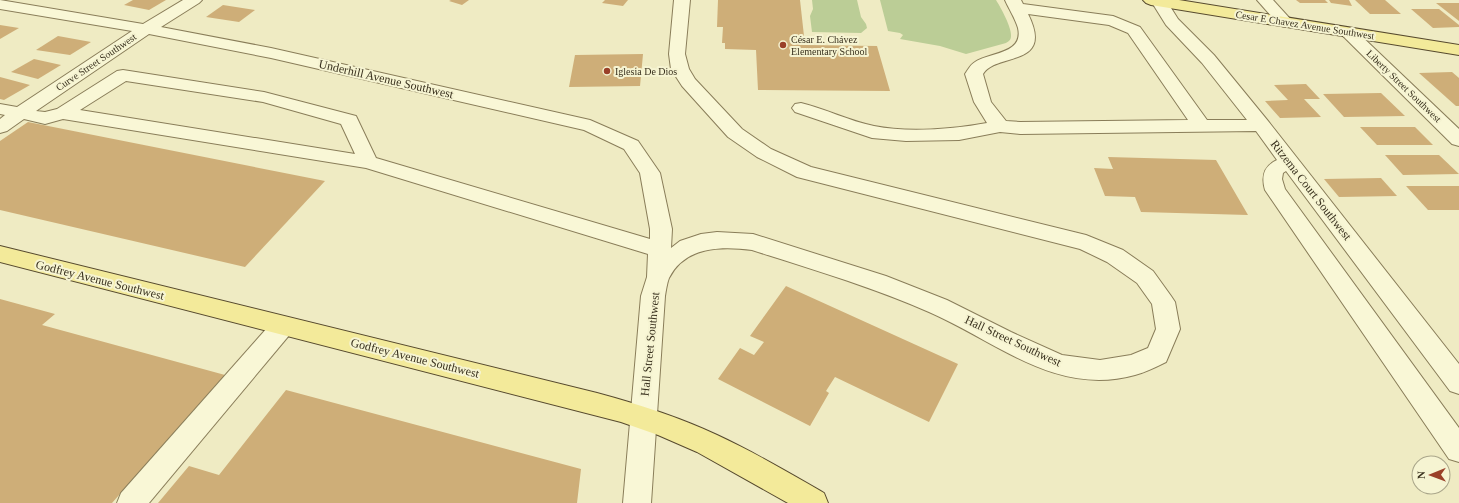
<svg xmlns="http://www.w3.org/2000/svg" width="1459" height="503" font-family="'Times New Roman',serif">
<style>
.green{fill:#bbcd96}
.building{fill:#ceae78}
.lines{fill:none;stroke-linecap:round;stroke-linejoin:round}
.minor-casing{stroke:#897d59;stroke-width:2}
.major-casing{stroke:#574a2e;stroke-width:2}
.minor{fill:#f9f7d6;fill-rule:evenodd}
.major{fill:#f3ea9a;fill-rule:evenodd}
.poi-dot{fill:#9a4028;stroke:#f6f4d2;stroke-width:1.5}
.labels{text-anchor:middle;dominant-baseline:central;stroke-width:4;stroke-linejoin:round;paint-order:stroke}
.far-street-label{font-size:10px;fill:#39311e;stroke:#f6f4d2}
.far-poi-label{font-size:10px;fill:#39311e;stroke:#f6f4d2;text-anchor:start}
.street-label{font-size:12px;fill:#39311e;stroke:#f6f4d2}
</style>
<rect width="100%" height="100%" fill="#efebc3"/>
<g class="green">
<path d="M812,0h45l4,17 5,7 1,4 -6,5 -49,-1 -2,-16 3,-7z"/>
<path d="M880,0h116c5,8 16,28 15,36 0,4 -2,5 -5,7l-40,11 -26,-8 -40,-7 3,-4 -3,-2 -12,-2z"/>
</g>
<g class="building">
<path d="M133,0h33l-17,10 -25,-5z"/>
<path d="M451,0h18l-7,5 -13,-4z"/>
<path d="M605,0h23l-5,6 -21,-3z"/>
<path d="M718,0h82l5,45 72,1 13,45 -132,-1 -2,-40 -31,-1v-6h-3l1,-16h-6z"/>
<path d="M1296,0h29l3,3h-28z"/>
<path d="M1329,0h20l3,6 -21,-3z"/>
<path d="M1355,0h30l16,14h-31z"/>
<path d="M1436,3h23v18z"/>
<path d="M223,5l32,5 -16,12 -33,-5z"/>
<path d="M1411,9h28l20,16v2l-26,1z"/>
<path d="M0,25l19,3 -19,11z"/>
<path d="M58,36l33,6 -21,13 -34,-5z"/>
<path d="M643,54l-3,32 -71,1 6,-32z"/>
<path d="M34,59l27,6 -23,14 -27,-7z"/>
<path d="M1452,72l7,6v28h-3l-37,-33z"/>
<path d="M0,77l30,8 -26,15 -4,-1z"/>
<path d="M1306,84l14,15h-16l17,18 -41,1 -15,-17 23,-1 -14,-15z"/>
<path d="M1381,93l24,23 -61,1 -21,-23z"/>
<path d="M28,122l297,59 -80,86 -245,-57v-69z"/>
<path d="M1360,127h55l18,18h-56z"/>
<path d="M1385,155h54l20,19 -56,1z"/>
<path d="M1108,157l108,3 32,55 -107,-3 -6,-15 -30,-1 -11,-28 19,1z"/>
<path d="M1381,178l16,18 -58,1 -15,-18z"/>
<path d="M1406,186h53v24h-31z"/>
<path d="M786,286l172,78 -29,58 -94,-45 -9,14 3,2 -19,33 -92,-47 22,-31 14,7 10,-13 -14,-6z"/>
<path d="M0,299l55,15 -13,11 183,50 -113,128h-112z"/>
<path d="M286,390l295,79 -4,34h-419l31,-37 30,9z"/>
</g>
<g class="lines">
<defs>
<g id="minor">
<path d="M0,0l143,24 40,-24h19l-3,3 -38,24 110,21 319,72 48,21 22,32 12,56 -1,19 9,-7 21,-7 16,-2 36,2 133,42 61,24 64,32 51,23 38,5 31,-5 17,-7 8,-19 -4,-25 -15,-21 -30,-21 -27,-13 -283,-72 -40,-20 -29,-20 -46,-51 -11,-17 -2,-15 5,-54h16l-5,54 4,15 6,10 47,50 29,20 40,18 275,68 37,15 30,21 18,25 4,6 5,27 -14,33c-10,5 -20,10 -31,13 -79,22 -139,-34 -206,-63 -57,-25 -118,-43 -177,-62 -30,-4 -67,-4 -83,28 -2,5 -3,12 -4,18l-14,207h-28l18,-207 6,-19 1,-23 -282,-86 -303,-49 -18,5 -21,-5 -17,12 -7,2v-14l5,-4 -5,-1v-10l17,3 115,-76 -132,-22zM149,34l122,24 313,72 40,19 16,24 10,56v10l-274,-81 -20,-42 -92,-24 -141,-22 -6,1 -60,38 -12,3 -9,-1zM126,81l137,21 78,22 14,30 -275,-44z"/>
<path d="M1005,0h16l2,4 90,12 27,11 67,93h40l-45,-57 -36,-38 -15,-24 15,-1 12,19 36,36 54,66 191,243v30l-9,-3 -164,-220 -3,2 -1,6 3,10 174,239v34l-10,-3 -184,-269c-4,-14 -1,-24 12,-30l-21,-29 -236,3 -20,-2 -41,8 -53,1 -34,-3 -77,-26 -3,-4 3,-4 6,-1c25,6 48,18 73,23 34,7 80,3 113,-3l-13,-21 -9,-28c3,-4 5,-9 10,-12 15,-10 49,-8 43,-34 -3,-10 -9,-19 -13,-28zM1028,14l81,11 19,8 60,87 -168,2 -14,-1 -15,-19 -8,-28c13,-22 72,-6 45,-60z"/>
<path d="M1257,0h16l20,22 -2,3 -6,2 -6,-2z"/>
<path d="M1349,28l6,2 104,99v17l-7,-2 -109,-108 -2,-3 2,-3z"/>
<path d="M283,317l8,2 4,7 -4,7 -142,170h-32l4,-10 154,-174z"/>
</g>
<g id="major">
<path d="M1143,0h36l280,45v10l-308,-50 -5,-2z"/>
<path d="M0,246l597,147c41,11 82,24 120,42 37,17 72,38 107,58l4,10h-40l-91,-51 -39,-17 -37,-13 -621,-160z"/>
</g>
</defs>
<use href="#minor" class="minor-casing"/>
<use href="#major" class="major-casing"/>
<use href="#minor" class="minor"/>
<use href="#major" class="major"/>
</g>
<g class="poi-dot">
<circle cx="783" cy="45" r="4"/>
<circle cx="607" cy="71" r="4"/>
</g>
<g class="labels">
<g class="far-street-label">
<text transform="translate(1305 25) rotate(9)">Cesar E Chavez Avenue Southwest</text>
<text transform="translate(96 62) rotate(-34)">Curve Street Southwest</text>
<text transform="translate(1404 86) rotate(44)">Liberty Street Southwest</text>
</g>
<g class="far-poi-label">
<text x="791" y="39">César E. Chávez<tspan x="791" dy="12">Elementary School</tspan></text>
<text x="615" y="71">Iglesia De Dios</text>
</g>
<g class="street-label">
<text transform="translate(386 79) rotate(13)">Underhill Avenue Southwest</text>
<text transform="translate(1311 190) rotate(52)">Ritzema Court Southwest</text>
<text transform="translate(100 280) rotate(14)">Godfrey Avenue Southwest</text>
<text transform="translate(1013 341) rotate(25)">Hall Street Southwest</text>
<text transform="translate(650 344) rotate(-84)">Hall Street Southwest</text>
<text transform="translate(415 358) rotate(14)">Godfrey Avenue Southwest</text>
</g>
</g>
<g transform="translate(1431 475) rotate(269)"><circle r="19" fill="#f6f4d2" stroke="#aaa68a"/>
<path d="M0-3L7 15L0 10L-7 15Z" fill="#9a4028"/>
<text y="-6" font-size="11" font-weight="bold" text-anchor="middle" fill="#39311e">N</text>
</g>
</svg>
